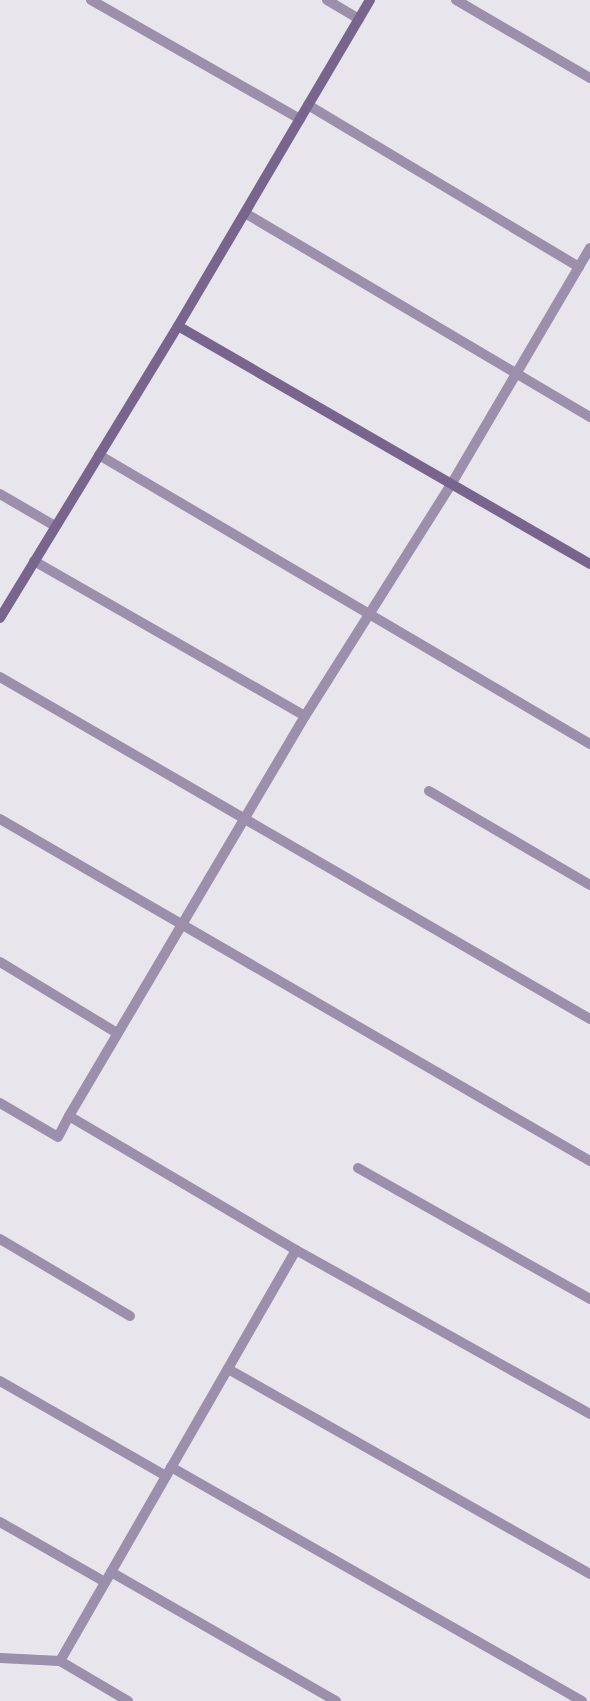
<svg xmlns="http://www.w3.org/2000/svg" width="590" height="1701" font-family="Montserrat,sans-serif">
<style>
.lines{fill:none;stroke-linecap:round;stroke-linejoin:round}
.lane{stroke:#9c8fab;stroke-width:10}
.street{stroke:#9c8fab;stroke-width:10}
.secondary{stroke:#78658e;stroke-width:10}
</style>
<rect width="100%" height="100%" fill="#e9e5ed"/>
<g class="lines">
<g class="lane">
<path d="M91,0l209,119"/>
<path d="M327,0l32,19"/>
<path d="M456,0l134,78"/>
<path d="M308,105l271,162"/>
<path d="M245,213l345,204"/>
<path d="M99,455l491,289"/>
<path d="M0,494l55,32"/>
<path d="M34,561l271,155"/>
<path d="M0,677l590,342"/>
<path d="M429,791l161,94"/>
<path d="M0,819l590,342"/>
<path d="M0,962l117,71"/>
<path d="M0,1103l58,34 11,-21"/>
<path d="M358,1168l232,131"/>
<path d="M0,1239l130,77"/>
<path d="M296,1250l294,164"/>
<path d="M228,1369l362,205"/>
<path d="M0,1381l166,95"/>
<path d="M171,1467l411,234"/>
<path d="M0,1522l105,60"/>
<path d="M111,1572l225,129"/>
<path d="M0,1658l60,3"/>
</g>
<path class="street" d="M128,1701l-68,-40 236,-411 -227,-134 236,-400 147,-233 138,-235"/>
<g class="secondary">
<path d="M178,326l412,238"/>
<path d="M0,618l178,-292 192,-326"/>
</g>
</g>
</svg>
